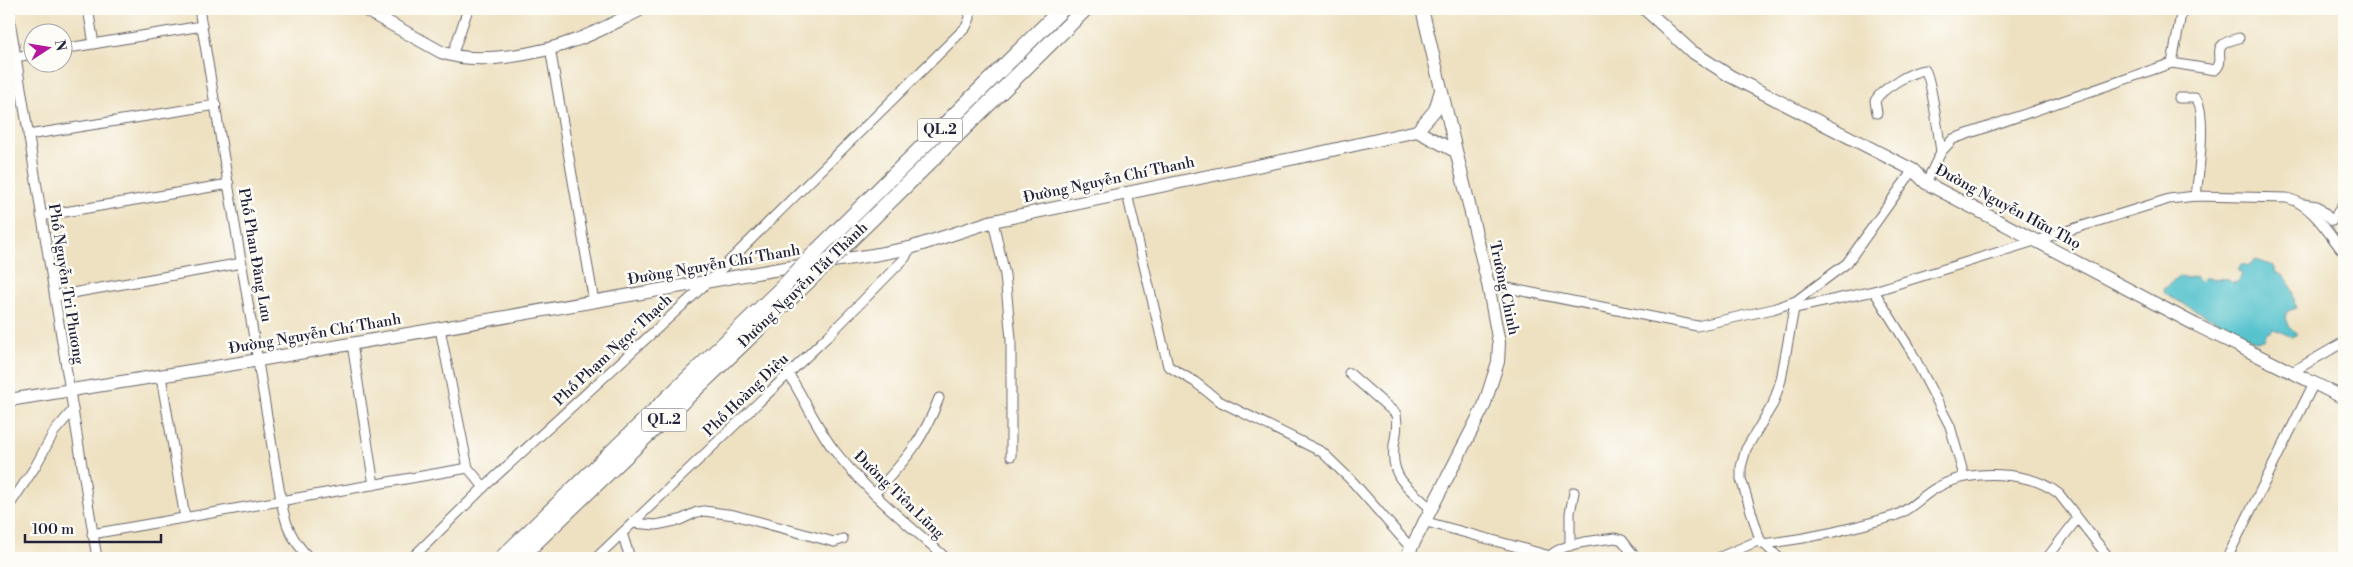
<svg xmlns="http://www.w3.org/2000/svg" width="2353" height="567" font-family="'Libre Bodoni',serif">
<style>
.water{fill:#56c3cd;stroke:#3c7284}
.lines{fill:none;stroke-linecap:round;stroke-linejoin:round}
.street-casing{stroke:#69656a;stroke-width:11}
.secondary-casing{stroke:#69656a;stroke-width:14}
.highway-casing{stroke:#69656a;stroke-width:17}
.street{stroke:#fff;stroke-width:9}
.secondary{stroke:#fff;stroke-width:12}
.highway{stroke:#fff;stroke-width:15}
.highway-bridge-casing{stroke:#69656a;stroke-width:17;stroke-linecap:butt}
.highway-bridge{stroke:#fff;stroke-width:15}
.labels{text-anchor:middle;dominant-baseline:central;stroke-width:5;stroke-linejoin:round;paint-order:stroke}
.shield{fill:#fdfcf7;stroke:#646373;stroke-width:1}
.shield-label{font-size:14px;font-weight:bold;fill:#22223b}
.street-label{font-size:15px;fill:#22223b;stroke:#fdfcf7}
</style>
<rect width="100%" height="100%" fill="#fdfcf7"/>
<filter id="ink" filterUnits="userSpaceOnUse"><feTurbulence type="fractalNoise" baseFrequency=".02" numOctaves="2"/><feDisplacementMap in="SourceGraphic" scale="10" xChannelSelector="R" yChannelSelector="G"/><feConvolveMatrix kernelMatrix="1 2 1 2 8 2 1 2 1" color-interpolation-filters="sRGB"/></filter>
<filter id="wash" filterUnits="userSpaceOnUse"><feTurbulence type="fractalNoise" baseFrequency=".0096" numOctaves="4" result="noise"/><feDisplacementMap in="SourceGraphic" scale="20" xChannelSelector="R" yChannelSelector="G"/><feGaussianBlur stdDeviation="1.12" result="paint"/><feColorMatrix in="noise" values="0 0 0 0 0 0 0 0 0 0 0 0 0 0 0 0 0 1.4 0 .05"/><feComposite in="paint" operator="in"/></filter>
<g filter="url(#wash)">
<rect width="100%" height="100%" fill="#eee1c1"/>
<path class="water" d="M2256,260l18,6 2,7c17,3 16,22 20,35l-8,3 -2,7 3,8 8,8 -5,3 -18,-8 -8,5 -2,6 -9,1 -90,-47 -2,-5 17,-13 7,2 8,-2 5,6 4,-4 24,1 4,4 6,-1 4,-7 -4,-5 3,-6 8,2z"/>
</g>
<g filter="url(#ink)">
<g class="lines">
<defs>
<g id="street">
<path d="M88,9l6,35"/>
<path d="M199,9l82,491c5,27 10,38 28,58"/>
<path d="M9,14l88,544"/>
<path d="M550,48l44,254"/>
<path d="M62,49l140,-23"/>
<path d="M452,56l16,-47"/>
<path d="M16,57l16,-3"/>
<path d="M2172,63l43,7c14,-13 -10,-24 24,-32"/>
<path d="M2179,98h16c13,10 3,81 1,98"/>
<path d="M1877,113l-2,-12c6,-12 37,-30 50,-31 6,7 14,68 16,82"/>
<path d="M28,135l188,-30"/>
<path d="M1926,183l15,-31 12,-13 219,-76 10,-54"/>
<path d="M1127,194l41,172 27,16 24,19 103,51 31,30 57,65"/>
<path d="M2303,204l14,2 15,15 12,-18"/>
<path d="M41,216l188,-32"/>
<path d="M993,221l12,54 6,64v117"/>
<path d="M1488,284l209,42 76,-17 23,-8 51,-38 66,-93"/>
<path d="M1874,291l295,-92 27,-3 91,2c25,6 41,35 57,55"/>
<path d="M55,296l187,-33"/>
<path d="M1795,308l79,-17 36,58 40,77 14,50"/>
<path d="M440,329l28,139 16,19"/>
<path d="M352,344l22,141"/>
<path d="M2292,372l52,-30"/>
<path d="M788,373c15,24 27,50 43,73 32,43 76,77 115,112"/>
<path d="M1349,373l47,41c2,11 0,21 -2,31 -4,35 14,41 36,63"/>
<path d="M161,376l24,142"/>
<path d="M874,494c32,-35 48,-51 65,-96"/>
<path d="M9,506l26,-39 19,-35 19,-22"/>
<path d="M1423,521l127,35"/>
<path d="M633,523l23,2 24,-5 17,-8 7,-1 30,4 100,27 9,-3"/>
<path d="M622,533l8,25"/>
<path d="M92,534l376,-66"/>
<path d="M1762,544c44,-5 90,-15 132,-28 17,-6 28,-21 44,-29 33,-18 91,-17 121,7l50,64"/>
<path d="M1570,546v-33l4,-21"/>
<path d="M412,558l72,-71 223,-204 259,-256 4,-9 -1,-9"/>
<path d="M596,558l232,-222 77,-78 5,-10"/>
<path d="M1548,558c13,-16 48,-17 67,-20l7,2 14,18"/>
<path d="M1718,558l42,-18"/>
<path d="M1779,558l-19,-18 -19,-61v-12l5,-18 27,-45 8,-24 14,-77"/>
<path d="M2047,558l30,-39"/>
<path d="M2227,558l87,-175"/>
</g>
<g id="secondary">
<path d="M364,9l77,43c36,14 99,2 135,-12 23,-8 45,-21 66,-31"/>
<path d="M1645,9l46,42 39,25 183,94 13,13 270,142 148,73"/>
<path d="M1417,131l18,-21 6,-20"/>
<path d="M9,400l250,-40 520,-91 94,-14 37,-7 83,-27 317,-66 107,-24 38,20"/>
<path d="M1406,558l78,-152 14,-44 1,-19 -11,-59 -66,-275"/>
</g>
<g id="highway">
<path d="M841,249l244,-240"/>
<path d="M817,251l245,-242"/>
<path d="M502,558l282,-272"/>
<path d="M519,558l289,-277"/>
</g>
</defs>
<use href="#street" class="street-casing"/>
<use href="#secondary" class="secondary-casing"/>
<use href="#highway" class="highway-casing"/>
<use href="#street" class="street"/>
<use href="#secondary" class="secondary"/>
<use href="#highway" class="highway"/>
<defs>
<g id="highway-bridge">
<path d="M808,281l33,-32"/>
<path d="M784,286l33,-35"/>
</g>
</defs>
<use href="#highway-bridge" class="highway-bridge-casing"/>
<use href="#highway-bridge" class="highway-bridge"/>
</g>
</g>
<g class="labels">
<g class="shield">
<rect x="917.5" y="118.5" width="45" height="23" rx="4"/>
<rect x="641.5" y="408.5" width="45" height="23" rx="4"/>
</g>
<g class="shield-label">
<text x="940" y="130">QL.2</text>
<text x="664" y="420">QL.2</text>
</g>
<g class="street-label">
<text transform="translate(1109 180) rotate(-12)">Đường Nguyễn Chí Thanh</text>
<text transform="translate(2008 207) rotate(28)">Đường Nguyễn Hữu Thọ</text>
<text transform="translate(255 255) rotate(80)">Phố Phan Đăng Lưu</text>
<text transform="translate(714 265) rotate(-10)">Đường Nguyễn Chí Thanh</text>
<text transform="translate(66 284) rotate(81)">Phố Nguyễn Tri Phương</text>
<text transform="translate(803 285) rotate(-44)">Đường Nguyễn Tất Thành</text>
<text transform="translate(1504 288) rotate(78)">Trường Chinh</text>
<text transform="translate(315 334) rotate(-10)">Đường Nguyễn Chí Thanh</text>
<text transform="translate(613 350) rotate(-43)">Phố Phạm Ngọc Thạch</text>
<text transform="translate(746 395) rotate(-44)">Phố Hoàng Diệu</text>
<text transform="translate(899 495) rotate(44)">Đường Tiên Lũng</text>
</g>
</g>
<rect width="2353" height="567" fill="none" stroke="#fdfcf7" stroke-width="30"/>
<g transform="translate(48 48) rotate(78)"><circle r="24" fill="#fdfcf7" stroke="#a5a5ac"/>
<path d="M0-4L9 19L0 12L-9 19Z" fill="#b5179e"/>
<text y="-8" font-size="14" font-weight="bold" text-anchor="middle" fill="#22223b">N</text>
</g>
<path d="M25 534v8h136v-8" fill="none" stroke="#22223b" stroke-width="2.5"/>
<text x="32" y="534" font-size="15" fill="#22223b" stroke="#fdfcf7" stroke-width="4" paint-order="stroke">100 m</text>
</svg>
